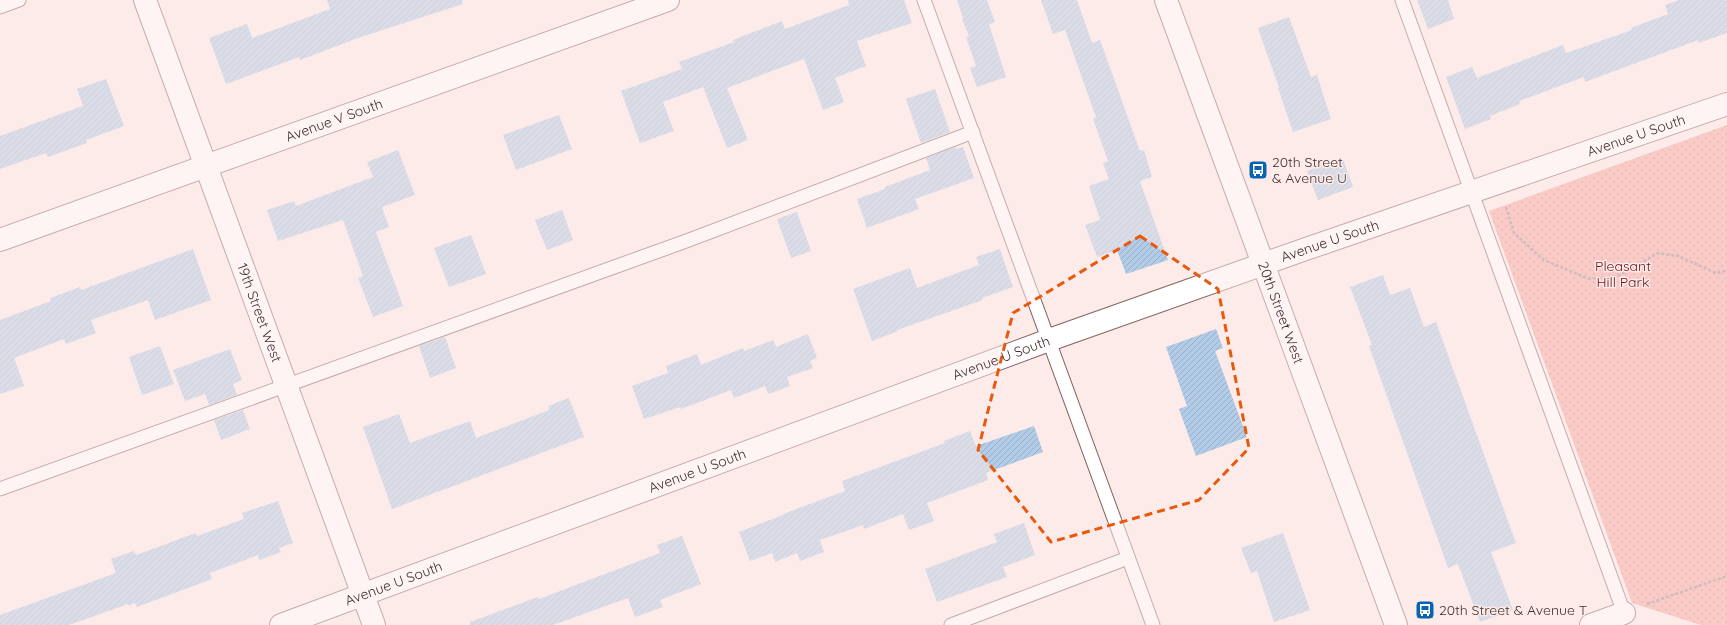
<svg xmlns="http://www.w3.org/2000/svg" width="1727" height="625" font-family="Quicksand,sans-serif">
<style>
.green{fill:url(#green-dots)}
.building{fill:url(#building-hatch)}
.lines{fill:none;stroke-linecap:round;stroke-linejoin:round}
.service-casing{stroke:#86615f;stroke-width:15}
.minor-casing{stroke:#86615f;stroke-width:24}
.secondary-casing{stroke:#86615f;stroke-width:24}
.path{stroke:#968584;stroke-width:2.5;stroke-dasharray:3 2;stroke-linecap:butt}
.service{stroke:#fff;stroke-width:13}
.minor{stroke:#fff;stroke-width:22}
.secondary{stroke:#fff;stroke-width:22}
.marked{fill:none;stroke:#e8590c;stroke-width:3;stroke-dasharray:8 5;stroke-linejoin:round}
.labels{text-anchor:middle;dominant-baseline:central;stroke-width:3;stroke-linejoin:round;paint-order:stroke}
.street-label{font-size:14px;fill:#402f2e;stroke:#fcebe9}
.poi-label{font-size:14px;fill:#402f2e;stroke:#fcebe9;text-anchor:start}
.park-label{font-size:14px;fill:#701118;stroke:#fcebe9}
</style>
<defs>
<pattern id="green-dots" width="8" height="8" patternUnits="userSpaceOnUse"><rect width="8" height="8" fill="#f8a39e"/><path d="M2 2h.1M6 6h.1" fill="none" stroke="#ca8581" stroke-width="1.8" stroke-linecap="round"/></pattern>
<pattern id="building-hatch" width="6" height="6" patternUnits="userSpaceOnUse"><rect width="6" height="6" fill="#b2cbe7"/><path d="M-1 1l2-2M0 6l6-6M5 7l2-2" fill="none" stroke="#9aafc6"/></pattern>
</defs>
<rect width="100%" height="100%" fill="#fcebe9"/>
<path class="green" d="M1727,125v500h-26l-69,-22 -143,-392z"/>
<g class="building">
<path d="M327,0h135l1,4 -105,34 -58,22 -1,-3 -73,27 -17,-46 38,-14 5,14 78,-29z"/>
<path d="M848,0h56l8,23 -55,18 9,25 -31,12 9,24 -21,8 -19,-51 -77,29 21,52 -21,8 -24,-61 -40,15 11,29 -34,12 -19,-52 61,-22 -3,-7 55,-20 -1,-2 49,-19 3,8 64,-24z"/>
<path d="M957,0h30l8,22 -6,2 17,53 -29,10 -7,-19 6,-2 -10,-29 3,-1 -7,-17 1,-1z"/>
<path d="M1041,0h36l15,43 8,-3 40,111 4,-1 8,27 -12,4 28,79 -42,14 -9,-24 -20,7 -12,-32 15,-5 -11,-34 20,-7 -6,-16 5,-2 -15,-42 3,-2 -31,-87 -12,4z"/>
<path d="M1417,0h31l6,19 -26,10z"/>
<path d="M1679,0h48v33l-28,10 -1,-3 -113,42 -1,-5 -65,24 1,3 -30,12 1,3 -26,10 -19,-52 26,-10 5,11 86,-33 3,8 66,-23 -1,-2 37,-14 -3,-9z"/>
<path d="M1289,17l22,60 6,-2 14,44 -38,13 -15,-44h1l-21,-60z"/>
<path d="M106,79l18,47 -38,14 1,3 -39,14 -2,-4 -46,16v-33l83,-30 -6,-17z"/>
<path d="M935,89l15,43 -29,11 -15,-44z"/>
<path d="M559,115l13,34 -56,21 -13,-35z"/>
<path d="M955,147l1,2 7,-2 11,31 -59,21 4,10 -52,19 -10,-29 28,-10v-2l45,-17 -4,-12z"/>
<path d="M398,150l17,45 -33,12 7,20 -13,5 27,74 -30,11 -15,-39 5,-2 -20,-56 -65,21 -11,-31 27,-9 2,5 77,-29 -6,-15z"/>
<path d="M1343,159l10,28 -35,13 -11,-29z"/>
<path d="M562,210l11,30 -26,10 -12,-30z"/>
<path d="M797,212l14,39 -20,7 -14,-39z"/>
<path d="M471,235l15,39 -37,13 -15,-39z"/>
<path d="M193,249l18,51 -56,20 -7,-20 -57,20 5,13 -30,11 -2,-5 -50,19 10,28 -24,8v-74l51,-19 -1,-3 30,-11 1,3z"/>
<path d="M1000,249l13,38 -31,11 1,2 -86,30 1,1 -26,10 -19,-52 57,-21 7,20 62,-23 -3,-8z"/>
<path d="M1383,275l7,20 20,-7 14,39 12,-5 80,221 -25,9 22,58 -33,12 -22,-58 -10,4 -79,-222 3,-1 -22,-58z"/>
<path d="M1216,329l7,19 -8,3 32,86 -51,19 -17,-47 8,-3 -21,-59z"/>
<path d="M808,334l9,24 -7,3 3,7 -26,9 3,9 -22,8 -3,-8 -31,12 -3,-8 -50,19 -1,-2 -36,12 -12,-33 36,-13 -2,-7 31,-12 4,11 42,-17 1,3 29,-11 3,7z"/>
<path d="M445,337l11,31 -26,10 -11,-32z"/>
<path d="M160,346l14,38 -32,11 -13,-38z"/>
<path d="M230,349l12,31 -9,4 4,11 -28,10 -4,-11 -20,7 -12,-31z"/>
<path d="M569,398l15,39 -192,72 -29,-82 36,-13 11,29 60,-22 6,17 73,-28 -1,-4z"/>
<path d="M243,410l7,19 -29,11 -7,-20z"/>
<path d="M1034,426l9,26 -57,21 2,7 -61,23 7,18 -25,9 -6,-16 -39,15 -1,-4 -43,15 4,12 -24,9 -3,-8 -22,9 -3,-9 -22,8 -11,-29 44,-17v-1l62,-23 -3,-10 103,-38 -1,-2 26,-10 6,15z"/>
<path d="M278,501l15,42 -14,5 2,4 -22,8 -1,-5 -48,18 2,6 -75,28 -2,-4 -6,3 -1,-2 -59,21h-69v-10l116,-42 -5,-14 23,-8 2,4 60,-22 1,3 47,-17 -2,-6z"/>
<path d="M1024,523l11,32 -32,12 4,10 -70,25 -12,-33 72,-27 -3,-8z"/>
<path d="M1283,533l27,77 -36,12 -17,-51 -6,2 -10,-25z"/>
<path d="M682,536l19,48 -41,16 3,7 -28,10 -7,-19 -75,27h-83v-3l68,-25 1,2 121,-46 -3,-8z"/>
</g>
<g class="lines">
<defs>
<g id="service">
<path d="M924,0l229,625"/>
<path d="M1402,0l222,613"/>
<path d="M0,7l19,-7"/>
<path d="M0,489l689,-249 284,-108"/>
<path d="M951,625l177,-67"/>
</g>
<g id="minor">
<path id="s1" d="M145,0l229,625"/>
<path id="s2" d="M0,240l668,-240"/>
<path id="s3" d="M281,625l768,-285 254,-90 424,-146"/>
<path d="M1591,625l33,-12"/>
</g>
<g id="secondary">
<path id="s4" d="M1166,0l230,625"/>
</g>
</defs>
<use href="#service" class="service-casing"/>
<use href="#minor" class="minor-casing"/>
<use href="#secondary" class="secondary-casing"/>
<g class="path">
<path d="M1506,207l8,26 30,27 45,19 29,-3 40,-23 20,3 38,17 11,-2"/>
<path d="M1647,604l80,-28"/>
</g>
<use href="#service" class="service"/>
<use href="#minor" class="minor"/>
<use href="#secondary" class="secondary"/>
</g>
<path d="M0 0H1727V625H0ZM1140,236l78,53 31,159 -50,52 -148,42 -73,-92 35,-137z" fill="#fcebe9" fill-opacity=".55" fill-rule="evenodd"/>
<path class="marked" d="M1140,236l78,53 31,159 -50,52 -148,42 -73,-92 35,-137z"/>
<defs>
<symbol id="bus-square" viewBox="-11 -11 22 22"><rect x="-9" y="-9" width="18" height="18" rx="4" fill="#0963b0" stroke="#fcebe9"/><path d="M-5-6H5V4H4V6H2V4H-2V6H-4V4H-5ZM-3.5-4V0h7V-4ZM-3.5 1.2v1.5H-2V1.2ZM2 1.2v1.5H3.5V1.2Z" fill="#fff"/></symbol>
</defs>
<g fill-rule="evenodd">
<use href="#bus-square" x="1247" y="159" width="22" height="22"/>
<use href="#bus-square" x="1414" y="599" width="22" height="22"/>
</g>
<g class="labels">
<g class="street-label">
<text stroke="none"><textPath href="#s2" startOffset="355">Avenue V South</textPath></text>
<text stroke="none"><textPath href="#s3" startOffset="1441">Avenue U South</textPath></text>
<text stroke="none"><textPath href="#s3" startOffset="1117">Avenue U South</textPath></text>
<text stroke="none"><textPath href="#s4" startOffset="333">20th Street West</textPath></text>
<text stroke="none"><textPath href="#s1" startOffset="333">19th Street West</textPath></text>
<text stroke="none"><textPath href="#s3" startOffset="768">Avenue U South</textPath></text>
<text stroke="none"><textPath href="#s3" startOffset="444">Avenue U South</textPath></text>
<text stroke="none"><textPath href="#s3" startOffset="120">Avenue U South</textPath></text>
</g>
<g class="poi-label">
<text x="1272" y="162">20th Street<tspan x="1272" dy="16">&amp; Avenue U</tspan></text>
<text x="1439" y="610">20th Street &amp; Avenue T</text>
</g>
<g class="park-label">
<text x="1623" y="266">Pleasant<tspan x="1623" dy="16">Hill Park</tspan></text>
</g>
</g>
</svg>
